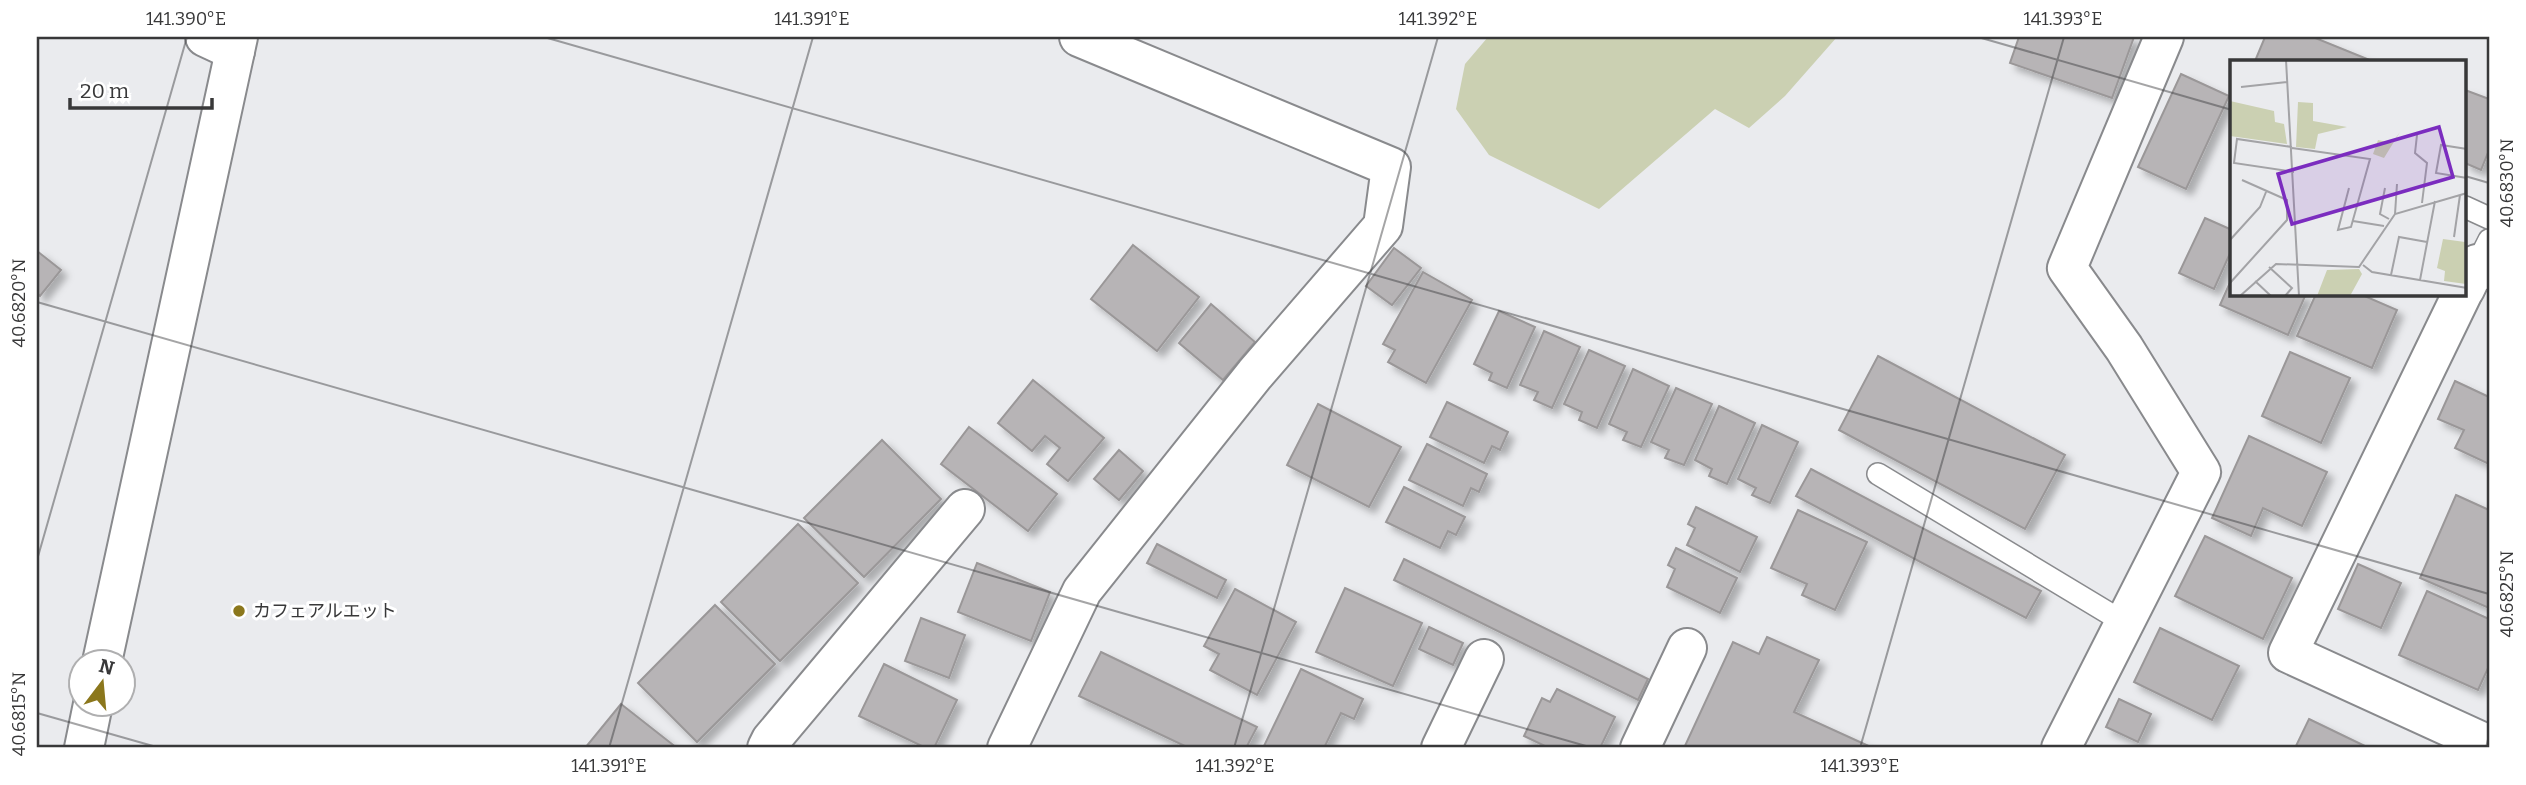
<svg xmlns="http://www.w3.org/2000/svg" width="2526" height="785" font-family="Bitter,'Noto Sans JP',serif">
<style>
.green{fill:#cbd0b2}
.building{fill:#b7b4b6;stroke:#9a9798;stroke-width:2;filter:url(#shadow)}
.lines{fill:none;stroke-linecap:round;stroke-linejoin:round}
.service-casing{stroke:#898a8d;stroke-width:24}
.minor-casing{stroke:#898a8d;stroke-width:42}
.tertiary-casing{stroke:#898a8d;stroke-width:42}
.service{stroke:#fff;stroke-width:21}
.minor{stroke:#fff;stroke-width:38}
.tertiary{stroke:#fff;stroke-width:38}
.ticks{fill:none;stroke:#383839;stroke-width:2;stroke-opacity:0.45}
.poi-dot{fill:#8b771c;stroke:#fff;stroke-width:2.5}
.labels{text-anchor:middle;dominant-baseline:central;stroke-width:6;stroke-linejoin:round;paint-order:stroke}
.poi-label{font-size:18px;fill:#383839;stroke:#fff;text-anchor:start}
.inset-road{fill:none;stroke:#a3a3a6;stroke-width:2}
.view{fill:#7b2cbf;fill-opacity:0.15;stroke:#7b2cbf;stroke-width:3.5}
.inset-edge{fill:none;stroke:#383839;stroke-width:3.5}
.neatline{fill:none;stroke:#383839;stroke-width:2.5}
.ticks-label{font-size:18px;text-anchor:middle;fill:#383839}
</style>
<defs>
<filter id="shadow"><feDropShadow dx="6" dy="6" stdDeviation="3.5" flood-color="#0004"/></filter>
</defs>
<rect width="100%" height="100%" fill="#eaebee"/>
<path class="green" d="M1488,37h349l-52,59 -36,32 -34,-19 -116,100 -110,-54 -33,-46 9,-45z"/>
<g class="building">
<path d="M2019,37h115l-22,61 -102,-35z"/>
<path d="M2265,37h48l59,24h-117z"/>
<path d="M2181,74l48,22 -43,93 -48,-22z"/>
<path d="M2465,90l24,9v51l-8,20 -16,-7z"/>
<path d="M2205,218l27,12v19l-18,40 -35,-16z"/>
<path d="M1133,245l66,52 -42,54 -66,-52z"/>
<path d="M1394,248l27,20 -29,37 -26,-19z"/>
<path d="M37,251l24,19 -21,26 -3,-3z"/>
<path d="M1423,272l49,28 -46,83 -38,-21 7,-12 -12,-6z"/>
<path d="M2232,278v16h74l-18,41 -68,-30z"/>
<path d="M2316,294h44l37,16 -25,58 -75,-32z"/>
<path d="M1211,304l44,38 -32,38 -44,-37z"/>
<path d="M1499,311l36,16 -28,61 -18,-8 3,-7 -18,-9z"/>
<path d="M1544,331l36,16 -28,61 -18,-8 4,-8 -18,-7z"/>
<path d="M1589,350l36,16 -28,62 -18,-8 3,-8 -18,-8z"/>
<path d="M2290,352l60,26 -29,65 -59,-27z"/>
<path d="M1878,356l187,99 -40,74 -186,-99z"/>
<path d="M1633,369l36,17 -28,61 -18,-7 4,-8 -18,-8z"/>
<path d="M1033,380l71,58 -36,43 -21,-17 13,-16 -15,-12 -13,15 -34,-28z"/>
<path d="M2455,381l34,16v67l-34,-16 9,-18 -26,-11z"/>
<path d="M1676,388l36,16 -28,61 -19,-7 4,-8 -18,-8z"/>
<path d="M1447,402l61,30 -8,18 -8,-4 -8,17 -54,-26z"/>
<path d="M1318,404l83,43 -32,60 -82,-42z"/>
<path d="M1719,406l36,17 -28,61 -18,-8 3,-7 -17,-9z"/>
<path d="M1762,425l36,17 -28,61 -18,-8 4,-7 -18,-9z"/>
<path d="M969,427l88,67 -29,37 -87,-67z"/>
<path d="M2249,436l78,36 -25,54 -39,-18 -12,28 -39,-18z"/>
<path d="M882,440l59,59 -77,78 -60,-59z"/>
<path d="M1427,444l60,30 -8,18 -8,-4 -8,18 -54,-26z"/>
<path d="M1119,450l24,21 -24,29 -25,-21z"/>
<path d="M1811,469l230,122 -15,27 -230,-122z"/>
<path d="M1404,487l61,30 -9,18 -8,-4 -8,17 -54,-26z"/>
<path d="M2456,495l33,15v98l-69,-30z"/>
<path d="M1696,507l61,30 -17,35 -53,-27 8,-17 -7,-4z"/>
<path d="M1798,510l69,32 -32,68 -33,-15 5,-11 -36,-16z"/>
<path d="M798,524l60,59 -78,78 -59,-59z"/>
<path d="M2205,536l87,42 -29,61 -88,-43z"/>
<path d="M1157,544l69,36 -9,18 -70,-35z"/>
<path d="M1676,548l61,30 -17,35 -53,-26 8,-18 -7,-4z"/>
<path d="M1404,559l244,120 -10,21 -244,-120z"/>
<path d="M977,563l73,29 -19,49 -73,-29z"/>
<path d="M2358,564l43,19 -20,45 -43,-19z"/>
<path d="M1345,588l77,35 -29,63 -77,-34z"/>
<path d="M1235,589l61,33 -39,73 -47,-25 9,-16 -15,-8z"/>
<path d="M2427,591l62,28v47l-11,24 -79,-35z"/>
<path d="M715,605l60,59 -78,78 -59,-59z"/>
<path d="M921,618l44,17 -16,43 -44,-17z"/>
<path d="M1429,627l34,16 -10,22 -34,-16z"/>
<path d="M2160,628l79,38 -27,54 -78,-38z"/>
<path d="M1767,637l52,23 -25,52 79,36h-189l49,-106 26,12z"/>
<path d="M1101,652l156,75 -11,21h-57l-110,-52z"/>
<path d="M884,664l73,36 -23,48h-8l-67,-32z"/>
<path d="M1301,669l62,30 -9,20 -13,-6 -17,35h-61z"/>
<path d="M1557,689l58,28 -15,31h-51l-25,-12 18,-38 8,4z"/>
<path d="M2119,699l32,15 -13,28 -32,-15z"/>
<path d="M621,704l56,44h-92z"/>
<path d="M2309,719l60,29h-74z"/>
</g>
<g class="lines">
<defs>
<g id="service">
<path d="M2465,207l24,11"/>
<path d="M2477,264l12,-24"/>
<path d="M1878,474l247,149"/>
</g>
<g id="minor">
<path d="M205,37l30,14"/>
<path d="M2465,289l12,-25 12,6"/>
<path d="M2462,294l-174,359 201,92"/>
<path d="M767,748l4,-8 194,-231"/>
<path d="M1007,748l75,-157 173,-217 128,-148 8,-59 -312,-130"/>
<path d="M1441,748l43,-89"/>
<path d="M1640,748l47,-100"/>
<path d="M2061,748l140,-276 -77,-124 -57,-80 97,-231"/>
</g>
<g id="tertiary">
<path d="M102,662l136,-625"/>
<path d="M84,748l9,-44"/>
</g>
</defs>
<use href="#service" class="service-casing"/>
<use href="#minor" class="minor-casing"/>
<use href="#tertiary" class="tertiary-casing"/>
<use href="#service" class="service"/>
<use href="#minor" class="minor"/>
<use href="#tertiary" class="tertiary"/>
</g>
<path class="ticks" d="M544,37l1945,557M1978,37l254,73M2465,176l24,7M37,302l1556,446M37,560l150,-523M37,713l123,35M609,748l204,-711M1234,748l204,-711M1860,748l204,-711M2486,748l3,-13"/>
<circle class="poi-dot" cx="239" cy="611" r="7"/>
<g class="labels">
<g class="poi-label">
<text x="253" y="611">カフェアルエット</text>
</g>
</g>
<g transform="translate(2230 60)">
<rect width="236" height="236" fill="#eaebee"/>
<path d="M0,41l44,10 1,11 9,2 3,20 -57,-8zM68,42l15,1v18l34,6 -29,7 -3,15 -19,-2zM170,72l-16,26 -11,-4 5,-14 14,3zM236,178v46l-22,-3 1,-10 -8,-3 6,-29 22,3zM129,209l3,5 -12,22h-33l10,-26z" fill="#cbd0b2"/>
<path class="inset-road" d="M56,0l13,236M11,27l46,-5M187,75l-2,18 12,10 -5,40M62,87l-55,-8 -3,24 60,9M62,88l78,11 -19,68 -13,3 11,-42M237,89l-26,-4 -5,28 31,5M155,128l-5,26 9,5M165,154l2,-30M123,161l31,5M224,177l6,-42M0,180l30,-33 6,-15M133,205l9,7 95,16M39,207l23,21 -7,8M161,215l8,-38 28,5M190,220l15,-79M25,221l16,15M0,223l57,-63v-20l-45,-20M10,236l36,-32 83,3 36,-53 72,-21"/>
<path class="view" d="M209,67l14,50 -161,47 -14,-50z"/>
<rect width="236" height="236" class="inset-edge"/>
</g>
<rect width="2526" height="785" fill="none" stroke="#ffffff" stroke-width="77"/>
<g transform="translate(102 683) rotate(16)"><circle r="33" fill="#ffffff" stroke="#afafb0" stroke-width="2"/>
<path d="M0-5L12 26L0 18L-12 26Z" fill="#8b771c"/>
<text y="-10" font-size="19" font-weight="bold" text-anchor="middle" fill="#383839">N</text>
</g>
<path d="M70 98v10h142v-10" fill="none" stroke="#383839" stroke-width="3.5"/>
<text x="80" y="98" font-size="21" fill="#383839" stroke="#ffffff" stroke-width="5" paint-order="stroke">20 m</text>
<rect x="38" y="38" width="2450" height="708" class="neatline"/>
<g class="ticks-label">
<text x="186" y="25">141.390°E</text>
<text x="812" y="25">141.391°E</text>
<text x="1438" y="25">141.392°E</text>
<text x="2063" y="25">141.393°E</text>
<text transform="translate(2507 183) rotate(-90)" y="6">40.6830°N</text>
<text transform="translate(19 303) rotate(-90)" y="6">40.6820°N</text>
<text transform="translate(2507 594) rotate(-90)" y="6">40.6825°N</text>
<text transform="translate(19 714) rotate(-90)" y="6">40.6815°N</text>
<text x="609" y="772">141.391°E</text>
<text x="1235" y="772">141.392°E</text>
<text x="1860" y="772">141.393°E</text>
</g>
</svg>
